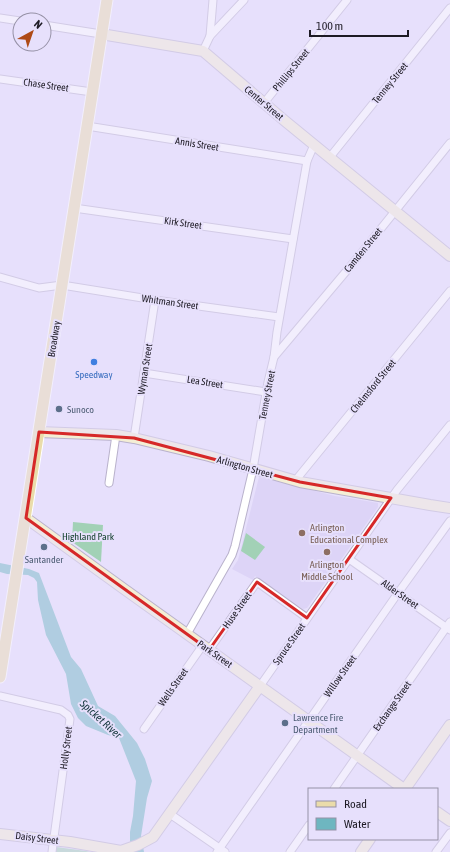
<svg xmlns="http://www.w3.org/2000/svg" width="450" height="852" font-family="'Asap Condensed',sans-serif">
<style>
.built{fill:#ddd4f7}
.green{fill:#a2d1b6}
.water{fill:#6eb6c0}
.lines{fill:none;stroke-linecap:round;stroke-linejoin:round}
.street-casing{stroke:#b9b2cc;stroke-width:9}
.secondary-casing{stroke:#b9b2cc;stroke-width:12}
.primary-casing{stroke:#fff;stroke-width:13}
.street{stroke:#fff;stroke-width:7}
.secondary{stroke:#f4eed5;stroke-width:10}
.primary{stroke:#eadcaa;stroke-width:11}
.marked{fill:none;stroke:#d62828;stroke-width:3;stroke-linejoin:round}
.shop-dot{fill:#3f7fe0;stroke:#e7e0fc;stroke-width:1.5}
.service-dot{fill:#5c6f8a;stroke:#e7e0fc;stroke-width:1.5}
.education-dot{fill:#8d6e63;stroke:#e7e0fc;stroke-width:1.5}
.labels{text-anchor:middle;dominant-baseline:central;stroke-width:4;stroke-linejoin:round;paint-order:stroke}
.street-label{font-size:10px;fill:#1d1a24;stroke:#e7e0fc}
.shop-label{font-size:10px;fill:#366cbe;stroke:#e7e0fc}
.service-label{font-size:10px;fill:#4e5e75;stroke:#e7e0fc;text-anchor:start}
.education-label{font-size:10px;fill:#785e54;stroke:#e7e0fc;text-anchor:start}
.park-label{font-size:10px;fill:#113f2a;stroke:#e7e0fc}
.water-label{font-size:11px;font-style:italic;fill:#13363b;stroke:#e7e0fc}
</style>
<rect width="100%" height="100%" fill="#e7e0fc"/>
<path class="built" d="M259,477l76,19 14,2 29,5v4l-71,101 -4,1 -48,-33 -2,4 -21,-11 6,-9z"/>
<g class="green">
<path d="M73,522l30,3 -2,37 -29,-20z"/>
<path d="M246,533l19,14 -10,13 -14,-9z"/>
<path d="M56,847l30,4 4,1h-34z"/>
</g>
<path class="water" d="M0,563l29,6 10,4 32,84 10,12 17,37 17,10 22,27 8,16 7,22 -5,17 -6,38 3,16h-14v-20l3,-16 3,-35 -17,-43 -11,-3 -22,-9 -8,-8 -7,-14 -5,-30 -20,-39 -8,-35 -1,-18 -3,-4 -6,-3 -21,-1 -7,-2z"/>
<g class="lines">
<defs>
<g id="street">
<path d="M0,18l20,3"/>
<path d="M44,25l57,9"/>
<path d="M210,36l3,-36"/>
<path d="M203,51l7,-15 34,-36"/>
<path d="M0,79l92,13"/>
<path d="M264,103l83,-103"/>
<path d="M87,126l220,35"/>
<path d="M330,157l120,-149"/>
<path d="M74,208l219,31"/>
<path d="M0,277l39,11 23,-3 93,15 124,17"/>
<path d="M274,357l80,-95 96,-119"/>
<path d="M144,373l122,19"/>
<path d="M134,438l21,-138"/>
<path d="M295,481l155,-190"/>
<path d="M109,483l7,-48"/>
<path d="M349,559l101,71"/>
<path d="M187,634l45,-79 3,-9 18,-77 15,-87 6,-25 3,-25 30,-171 7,-16"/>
<path d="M209,650l48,-68 50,36"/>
<path d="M260,686l137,-196 53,-65"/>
<path d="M0,696l61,14 7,5 2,4 -18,133"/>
<path d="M144,729l59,-84"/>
<path d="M334,789l116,-167"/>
<path d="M170,814l55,38"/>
<path d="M217,852l181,-259 52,-72"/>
<path d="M290,852l19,-27"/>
<path d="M436,852l14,-19"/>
</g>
<g id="secondary">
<path d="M101,34l102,17 82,70 165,135"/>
<path d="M39,432l77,3 18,3 75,18 91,26 130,23 20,3"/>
<path d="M26,518l98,71 280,200"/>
<path d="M405,789l45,-64"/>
<path d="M437,812l13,9"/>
<path d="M0,834l70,8 51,9 17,-6 15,-8 107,-151"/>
<path d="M361,852l9,-13"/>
</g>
<path id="primary" d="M0,677l107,-677"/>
</defs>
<use href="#street" class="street-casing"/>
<use href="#secondary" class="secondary-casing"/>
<use href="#primary" class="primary-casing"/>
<use href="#street" class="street"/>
<use href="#secondary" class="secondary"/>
<use href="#primary" class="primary"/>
</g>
<path d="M0 0H450V852H0ZM39,432l95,6 166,44 91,16 -84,120 -50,-36 -48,68 -183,-132z" fill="#e7e0fc" fill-opacity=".55" fill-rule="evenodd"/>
<path class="marked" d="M39,432l95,6 166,44 91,16 -84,120 -50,-36 -48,68 -183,-132z"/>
<circle class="shop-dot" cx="94" cy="362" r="4"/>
<g class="service-dot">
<circle cx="59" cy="409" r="4"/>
<circle cx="44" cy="547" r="4"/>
<circle cx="285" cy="723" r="4"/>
</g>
<g class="education-dot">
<circle cx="302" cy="533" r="4"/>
<circle cx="327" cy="552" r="4"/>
</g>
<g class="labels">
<g class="street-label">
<text transform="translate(291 70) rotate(-51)">Phillips Street</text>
<text transform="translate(390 83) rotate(-51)">Tenney Street</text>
<text transform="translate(46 85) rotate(8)">Chase Street</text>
<text transform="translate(264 103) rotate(40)">Center Street</text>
<text transform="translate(197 144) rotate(9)">Annis Street</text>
<text transform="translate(183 223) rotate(8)">Kirk Street</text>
<text transform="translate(363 250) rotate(-51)">Camden Street</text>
<text transform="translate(170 302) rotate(8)">Whitman Street</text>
<text transform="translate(54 339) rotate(-81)">Broadway</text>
<text transform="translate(145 369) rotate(-81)">Wyman Street</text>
<text transform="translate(205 382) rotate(9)">Lea Street</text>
<text transform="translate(373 386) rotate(-51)">Chelmsford Street</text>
<text transform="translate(267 395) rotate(-79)">Tenney Street</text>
<text transform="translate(245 467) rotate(16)">Arlington Street</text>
<text transform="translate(400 594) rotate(35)">Alder Street</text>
<text transform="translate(237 610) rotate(-55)">Huse Street</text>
<text transform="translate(289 644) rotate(-55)">Spruce Street</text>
<text transform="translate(215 654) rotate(35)">Park Street</text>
<text transform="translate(340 676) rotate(-55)">Willow Street</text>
<text transform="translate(173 687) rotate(-55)">Wells Street</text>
<text transform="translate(392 706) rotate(-55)">Exchange Street</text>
<text transform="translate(66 748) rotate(-83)">Holly Street</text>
<text transform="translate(37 838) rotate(7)">Daisy Street</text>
</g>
<g class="shop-label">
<text x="94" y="374">Speedway</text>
</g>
<g class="service-label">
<text x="67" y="409">Sunoco</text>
<text x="44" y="559" text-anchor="middle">Santander</text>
<text x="293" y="717">Lawrence Fire<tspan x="293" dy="12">Department</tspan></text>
</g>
<g class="education-label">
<text x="310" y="527">Arlington<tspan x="310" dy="12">Educational Complex</tspan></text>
<text x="327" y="564" text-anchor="middle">Arlington<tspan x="327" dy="12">Middle School</tspan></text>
</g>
<g class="park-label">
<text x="88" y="536">Highland Park</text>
</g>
<g class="water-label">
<text transform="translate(101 719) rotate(42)">Spicket River</text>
</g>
</g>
<rect x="308" y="788" width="130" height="52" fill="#e7e0fc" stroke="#9691a6"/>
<rect x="316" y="801" width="20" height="6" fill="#eadcaa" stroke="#9691a6"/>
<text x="344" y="808" font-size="12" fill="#1d1a24">Road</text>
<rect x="316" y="818" width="20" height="12" fill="#6eb6c0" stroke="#9691a6"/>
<text x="344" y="828" font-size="12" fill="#1d1a24">Water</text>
<g transform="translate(32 32) rotate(40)"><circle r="19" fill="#e7e0fc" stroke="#9691a6"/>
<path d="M0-3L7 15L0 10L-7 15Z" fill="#ae4a16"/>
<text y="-6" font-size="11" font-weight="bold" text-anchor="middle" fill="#1d1a24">N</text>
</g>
<path d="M310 30v6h98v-6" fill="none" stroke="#1d1a24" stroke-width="2"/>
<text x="316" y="30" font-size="12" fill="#1d1a24" stroke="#e7e0fc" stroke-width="3" paint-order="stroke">100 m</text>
</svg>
